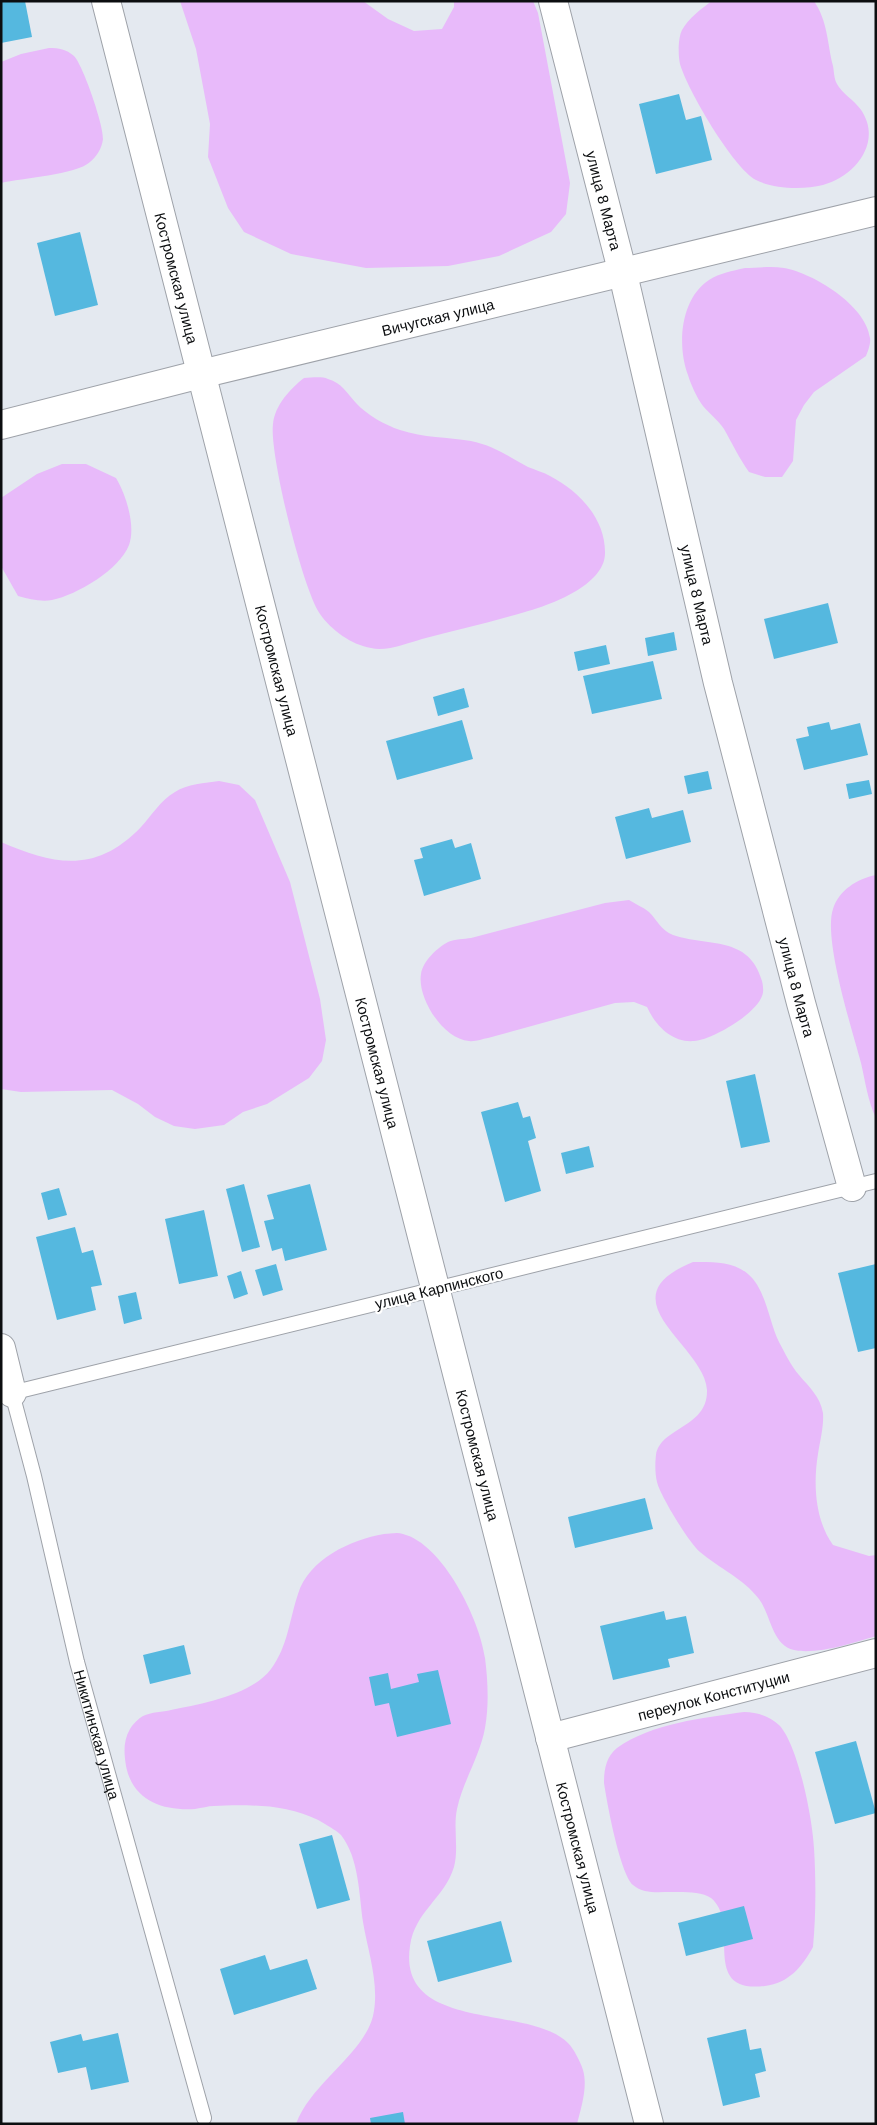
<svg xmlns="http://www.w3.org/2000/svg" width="877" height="2125" font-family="Arial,sans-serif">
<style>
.green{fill:#e8bafa}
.building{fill:#55b8df}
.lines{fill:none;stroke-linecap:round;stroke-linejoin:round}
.lane-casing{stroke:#9ea2a9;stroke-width:16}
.street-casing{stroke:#9ea2a9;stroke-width:30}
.lane{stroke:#fff;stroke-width:14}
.street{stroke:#fff;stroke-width:28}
.labels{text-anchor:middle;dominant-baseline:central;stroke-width:4.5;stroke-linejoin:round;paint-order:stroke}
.street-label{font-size:15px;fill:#0c0e10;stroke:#fff}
</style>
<rect width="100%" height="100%" fill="#e4e9f0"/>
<g class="green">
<path d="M180,1h183l25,18 26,12 28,-2 12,-22v-6h79l5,12 32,170 -4,31 -15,18 -52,24 -51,10 -82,2 -75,-14 -47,-22 -16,-24 -20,-51 2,-33 -14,-75z"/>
<path d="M712,1h102c14,21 13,41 19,65 1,5 1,13 4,18 8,14 24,18 30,38 9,29 -17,56 -44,63 -20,5 -50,4 -67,-5 -23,-12 -69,-91 -76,-116 -2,-9 -2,-26 2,-34 6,-11 20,-22 30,-29z"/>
<path d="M49,48c10,0 17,1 25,8 9,9 30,70 29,83 -1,9 -6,17 -13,23 -14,13 -68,16 -89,21v-121l20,-8z"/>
<path d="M745,268c12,0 26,-2 39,0 29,5 82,37 86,70 1,5 -2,13 -4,18l-52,36 -10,13 -8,15 -3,41 -11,16h-17l-16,-5c-10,-14 -17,-29 -25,-43 -6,-9 -14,-15 -21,-23 -6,-8 -12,-21 -15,-31 -11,-29 -8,-76 21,-95 11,-7 23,-9 36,-12z"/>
<path d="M304,378c7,0 17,-2 24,1 14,4 18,13 28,24 11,12 29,22 44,27 24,8 47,7 71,11 21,4 39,16 57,26 7,3 15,5 22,9 29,15 56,43 55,78 -1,31 -54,51 -80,58 -34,10 -68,18 -103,27 -14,4 -36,13 -51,9 -19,-3 -40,-18 -51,-34 -17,-24 -51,-160 -47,-190 2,-19 17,-35 31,-46z"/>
<path d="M62,464h24l30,14c10,17 20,48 13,67 -9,24 -52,50 -77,55 -11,2 -23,-1 -34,-4l-17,-30v-68l36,-24z"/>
<path d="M219,781l20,4 16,15 35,82 30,117 6,41 -4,21 -13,17 -42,26 -24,8 -19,13 -29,4 -21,-3 -19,-9 -17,-13 -26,-14 -91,2 -20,-3v-247c53,23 95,32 140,-15 11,-12 19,-26 34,-35 12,-8 30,-9 44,-11z"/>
<path d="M876,875v243c-8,-16 -11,-38 -15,-55 -9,-34 -38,-124 -28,-154 6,-19 24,-30 43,-34z"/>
<path d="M629,900c6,4 14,7 20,12 8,8 12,18 24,23 35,12 76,0 89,46 1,4 2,11 0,15 -6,18 -50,44 -68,45 -22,2 -39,-16 -47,-34l-13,-5 -19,1 -127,35c-6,1 -13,4 -19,3 -26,-2 -52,-43 -48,-67 2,-13 16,-26 27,-32 7,-3 16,-3 23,-4l134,-35z"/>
<path d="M693,1262c19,0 40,-1 55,12 18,15 21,48 31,68 6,11 12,24 20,33 10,12 21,21 24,38 1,13 -3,28 -5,41 -5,30 -3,66 15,91l36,11 7,-1v81c-22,7 -60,19 -82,14 -22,-5 -23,-35 -35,-51 -16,-21 -39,-30 -59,-47 -11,-9 -40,-57 -43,-70 -2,-8 -2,-19 -1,-27 4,-28 52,-27 51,-65 -2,-45 -105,-91 -14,-128z"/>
<path d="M384,1534c6,0 13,-2 19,0 40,10 77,86 82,124 3,23 4,48 0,70 -5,28 -22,53 -28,81 -4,19 2,39 -3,58 -10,32 -39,44 -44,79 -13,87 119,58 158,97 6,6 13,20 15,27 5,17 -2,38 -6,54h-281c15,-41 67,-69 77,-108 7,-31 -5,-64 -10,-94 -4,-28 -4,-64 -22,-87 -4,-4 -11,-8 -16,-11 -17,-11 -43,-17 -63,-18 -16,-1 -33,-1 -48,0 -6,0 -12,2 -19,3 -32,2 -62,-8 -69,-43 -2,-13 -3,-25 4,-37 2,-4 9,-11 13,-13 8,-4 20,-4 28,-6 30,-6 81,-15 100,-41 17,-23 18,-48 27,-75 11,-35 52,-54 86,-60z"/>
<path d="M744,1712c13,0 25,4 35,13 19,19 34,96 35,123 2,33 2,67 -1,99 -11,20 -24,36 -48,39 -67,8 -23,-63 -54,-88 -10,-7 -29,-6 -41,-6 -12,0 -27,2 -37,-7 -13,-12 -26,-82 -29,-102 0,-13 2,-26 13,-35 35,-25 86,-30 127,-36z"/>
</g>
<g class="building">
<path d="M1,1h24l7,36 -31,6z"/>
<path d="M679,94l7,26 15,-4 11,44 -56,14 -17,-70z"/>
<path d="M80,232l18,73 -43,11 -18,-73z"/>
<path d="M828,603l10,40 -64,16 -10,-40z"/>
<path d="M674,632l3,18 -29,6 -3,-18z"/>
<path d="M606,645l4,19 -32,7 -4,-19z"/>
<path d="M653,661l9,38 -70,15 -9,-38z"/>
<path d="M464,688l5,19 -31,9 -5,-19z"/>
<path d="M462,720l11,39 -76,21 -11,-39z"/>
<path d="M829,722l2,8 29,-7 8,32 -64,15 -8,-31 13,-3 -2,-9z"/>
<path d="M708,771l4,18 -24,5 -4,-18z"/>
<path d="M869,780l3,14 -23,5 -3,-15z"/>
<path d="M649,808l3,10 31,-8 8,32 -65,17 -11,-42z"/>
<path d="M452,839l3,9 16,-5 10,36 -57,17 -10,-36 9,-2 -3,-10z"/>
<path d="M755,1074l15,68 -29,6 -15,-67z"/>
<path d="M518,1102l5,16 7,-2 6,22 -8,3 13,50 -36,11 -24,-90z"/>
<path d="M589,1146l5,21 -28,7 -5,-21z"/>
<path d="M244,1184l16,63 -18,5 -16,-63z"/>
<path d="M310,1184l17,66 -42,11 -3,-13 -10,3 -8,-30 10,-2 -7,-24z"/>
<path d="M59,1188l8,27 -19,5 -7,-27z"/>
<path d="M204,1210l14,66 -39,8 -14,-65z"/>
<path d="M75,1227l7,26 11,-3 9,35 -11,2 5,23 -39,10 -21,-83z"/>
<path d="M276,1264l7,26 -20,6 -8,-26z"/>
<path d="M876,1264v84l-18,4 -20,-79z"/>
<path d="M241,1271l7,23 -14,5 -7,-23z"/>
<path d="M136,1292l6,27 -18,5 -6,-28z"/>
<path d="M645,1498l8,31 -78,19 -7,-31z"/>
<path d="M664,1611l2,9 20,-4 8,37 -26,6 2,8 -57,13 -13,-54z"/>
<path d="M184,1645l7,29 -41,10 -7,-29z"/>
<path d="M438,1670l13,54 -54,13 -8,-34 -14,3 -6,-29 19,-4 3,16 28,-7 -2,-8z"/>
<path d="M856,1741l20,72 -41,11 -20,-72z"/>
<path d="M332,1835l18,65 -33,9 -18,-65z"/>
<path d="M744,1906l9,33 -67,17 -8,-33z"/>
<path d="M501,1921l11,41 -74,20 -11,-41z"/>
<path d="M265,1955l5,15 37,-11 10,30 -83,26 -14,-46z"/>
<path d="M746,2029l4,21 11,-2 5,23 -11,3 5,23 -37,9 -16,-68z"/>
<path d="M118,2033l11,49 -38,8 -5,-23 -28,6 -8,-31 31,-8 2,7z"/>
<path d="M403,2112l2,12h-34l-1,-6z"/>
</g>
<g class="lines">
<defs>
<g id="lane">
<path id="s1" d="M12,1393l22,83 43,186 127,456"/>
<path d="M7,1394l869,-213"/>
</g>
<g id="street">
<path id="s2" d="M106,1l543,2123"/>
<path id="s3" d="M553,1l70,273 95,409 83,320 51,184"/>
<path id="s4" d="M1,425l200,-51 675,-163"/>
<path d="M1,1348l11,45"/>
<path id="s5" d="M550,1738l326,-85"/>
</g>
</defs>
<use href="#lane" class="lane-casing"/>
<use href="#street" class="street-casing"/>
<use href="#lane" class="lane"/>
<use href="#street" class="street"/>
</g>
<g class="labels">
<g class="street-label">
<text stroke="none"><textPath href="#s3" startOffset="206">улица 8 Марта</textPath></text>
<text stroke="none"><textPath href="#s2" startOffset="286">Костромская улица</textPath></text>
<text stroke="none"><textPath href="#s4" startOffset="450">Вичугская улица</textPath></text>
<text stroke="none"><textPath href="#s3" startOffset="611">улица 8 Марта</textPath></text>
<text stroke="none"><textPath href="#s2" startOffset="691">Костромская улица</textPath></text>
<text stroke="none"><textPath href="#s3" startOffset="1016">улица 8 Марта</textPath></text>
<text stroke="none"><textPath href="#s2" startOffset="1096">Костромская улица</textPath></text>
<text transform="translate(439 1288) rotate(-14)">улица Карпинского</text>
<text stroke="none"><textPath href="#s2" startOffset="1501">Костромская улица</textPath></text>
<text stroke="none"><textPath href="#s5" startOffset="169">переулок Конституции</textPath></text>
<text stroke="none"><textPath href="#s1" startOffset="352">Никитинская улица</textPath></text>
<text stroke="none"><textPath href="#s2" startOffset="1906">Костромская улица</textPath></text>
</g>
</g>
<rect width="877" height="2125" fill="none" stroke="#0c0e10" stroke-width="5"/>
</svg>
